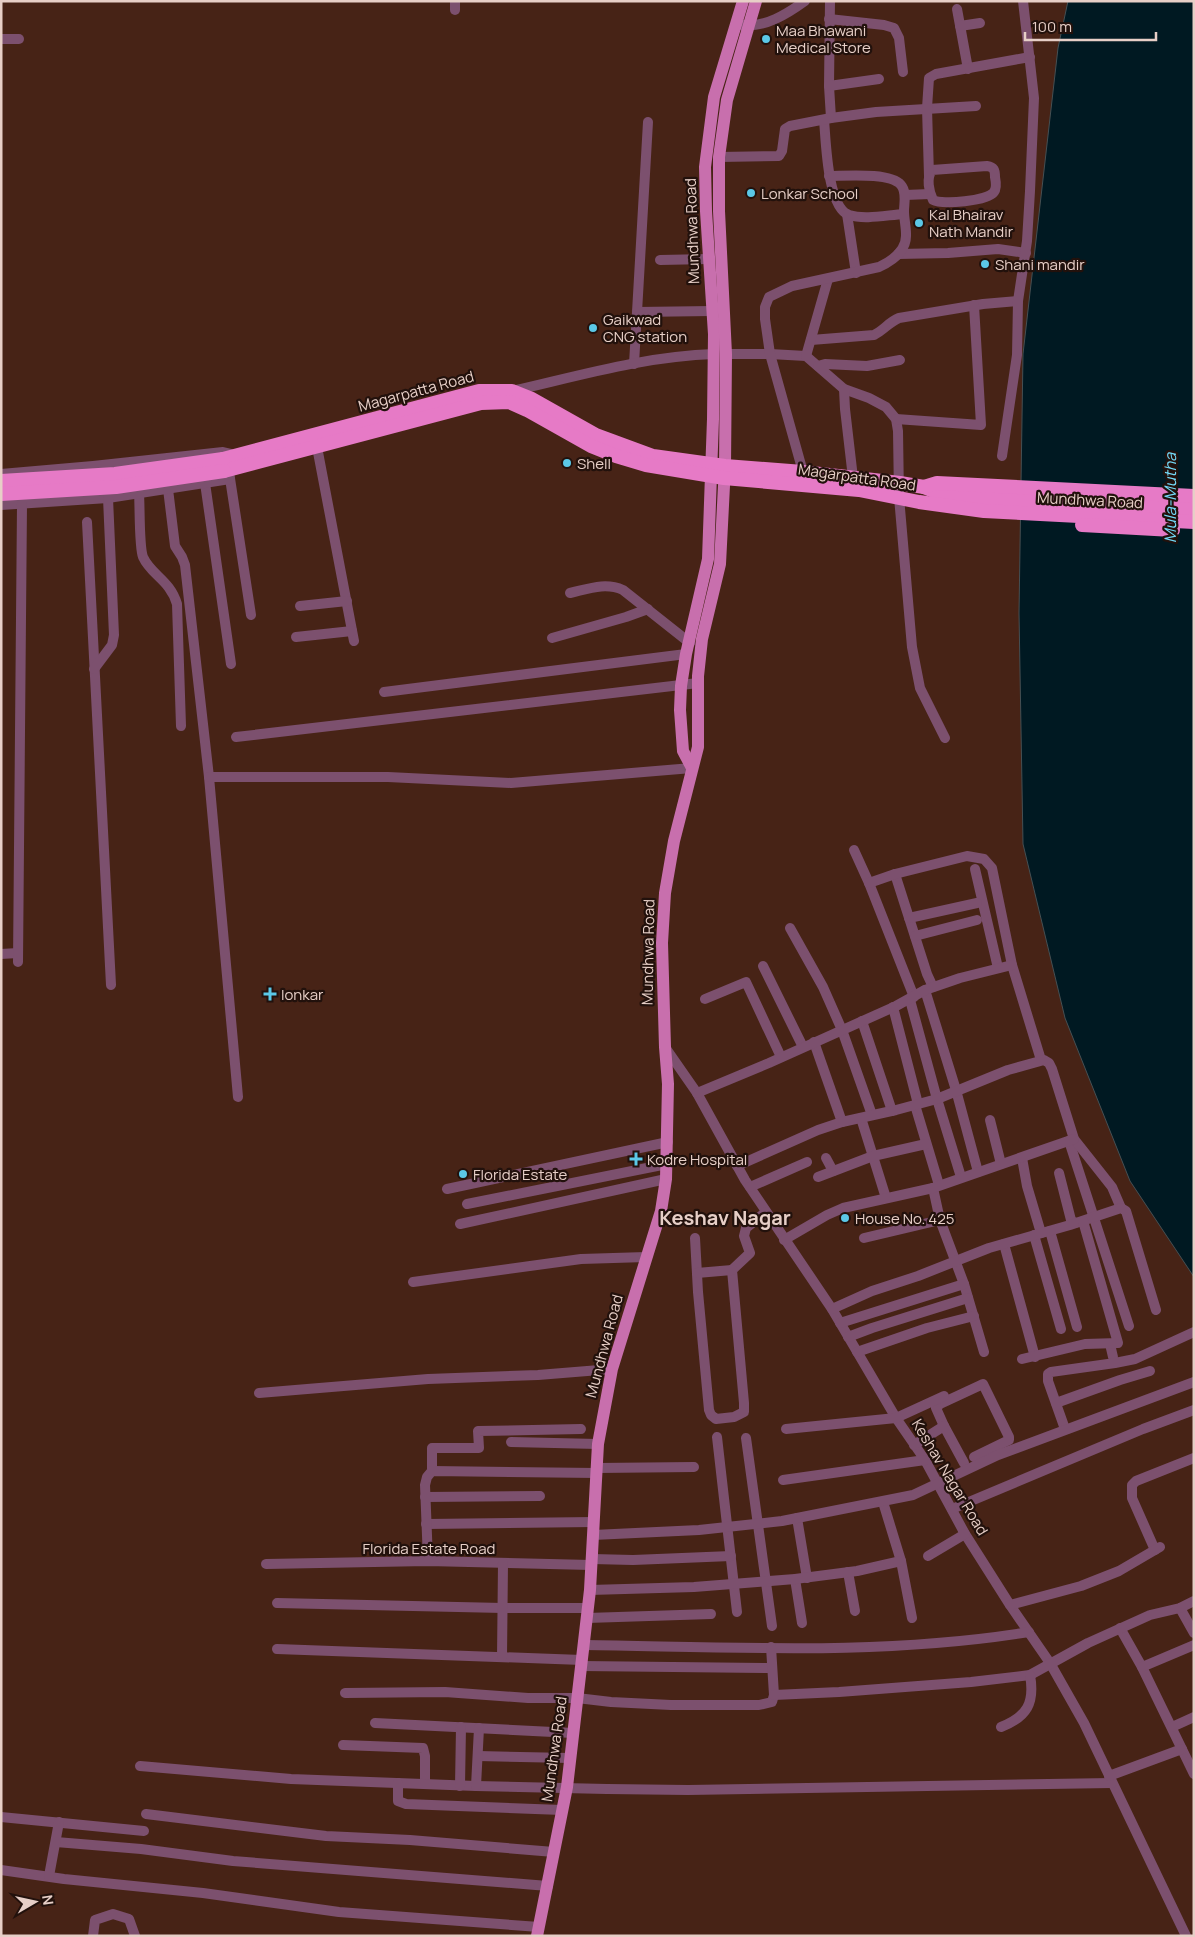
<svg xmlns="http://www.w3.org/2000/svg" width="1195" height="1937" font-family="Manrope,sans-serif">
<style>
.water{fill:#001922;stroke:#455054}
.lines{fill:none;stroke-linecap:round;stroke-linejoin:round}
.minor{stroke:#7c506e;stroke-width:10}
.major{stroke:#c86fad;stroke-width:12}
.highway{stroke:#e67ac6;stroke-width:14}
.highway-bridge{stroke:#e67ac6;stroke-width:14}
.poi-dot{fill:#5bc8e7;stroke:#22110c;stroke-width:2}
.labels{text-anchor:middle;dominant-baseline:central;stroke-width:4.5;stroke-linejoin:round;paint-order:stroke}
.poi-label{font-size:15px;fill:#e7cfc7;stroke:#22110c;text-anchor:start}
.street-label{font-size:15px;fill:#e7cfc7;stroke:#22110c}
.water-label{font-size:16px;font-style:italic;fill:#72d9f7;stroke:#22110c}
.district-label{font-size:20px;font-weight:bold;fill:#e7cfc7;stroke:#22110c}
</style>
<rect width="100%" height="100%" fill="#472316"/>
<path class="water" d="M1068,1h126v1276l-64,-96 -65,-163 -42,-174 -4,-231 4,-259 35,-306z"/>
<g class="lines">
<g class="minor">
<path d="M830,1l-1,85 2,32"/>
<path d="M957,9l11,60"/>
<path d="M455,10v-9"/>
<path d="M829,19l55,6 10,3 5,10 4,34"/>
<path d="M742,25c23,3 45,-11 63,-24"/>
<path d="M960,26l20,-3"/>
<path d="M1,39h18"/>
<path d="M829,86l50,-7"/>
<path d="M824,120c2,20 3,87 25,95 16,5 38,0 55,-1"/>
<path d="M719,157l60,-1 3,-5 3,-22 5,-3 41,-8 45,-6 100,-6"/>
<path d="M987,166c7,1 8,4 8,11 1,5 2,11 -1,15 -6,9 -52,13 -61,8 -4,-8 -7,-22 -1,-30z"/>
<path d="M929,176l-2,-68 2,-30 7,-4 94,-17"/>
<path d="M905,195l25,-1"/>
<path d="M847,214l9,59"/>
<path d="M898,254l50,-1 50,-4 28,4"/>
<path d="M660,260l48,-1"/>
<path d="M637,312l75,-1"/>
<path d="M811,340l63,-5c10,-5 15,-13 25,-17l84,-14 35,-3"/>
<path d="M726,354h44l36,2 38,33 25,9 17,9 10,12 2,12 1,66 13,150 8,41 25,50"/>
<path d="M806,356l22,-77"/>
<path d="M634,364l14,-242"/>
<path d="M818,366l7,-2 42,2 33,-6"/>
<path d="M844,389l1,20 8,69"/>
<path d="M512,391c66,-15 134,-35 202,-37"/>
<path d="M896,419l85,6 -7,-120"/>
<path d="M317,447l37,194"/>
<path d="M1002,456l15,-101 1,-54 9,-60 3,-50 4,-93 -11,-97"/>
<path d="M229,472l22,143"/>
<path d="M803,472l-33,-118 -5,-35v-12l4,-10 23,-11 87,-19c13,-6 28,-16 27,-33 0,-8 -2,-15 -2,-23 0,-8 3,-19 -3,-26 -11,-13 -56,-9 -72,-9"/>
<path d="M1,474l92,-8 130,-14 13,3"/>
<path d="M205,483l26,181"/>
<path d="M168,489l7,57 7,11 3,8 24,212 29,320"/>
<path d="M139,494c1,13 0,53 4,63 8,18 27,23 34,47l4,122"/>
<path d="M1,505l107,-7 122,-19"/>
<path d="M87,522l24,463"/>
<path d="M570,593c18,-4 35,-11 53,-3l67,53"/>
<path d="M300,606l47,-5"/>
<path d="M296,637l56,-6"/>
<path d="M552,638l74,-21 22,-8"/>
<path d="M94,669l18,-24 2,-10 -6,-137"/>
<path d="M384,692l302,-38"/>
<path d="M236,737l462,-54"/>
<path d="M209,777h179l123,6 181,-15"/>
<path d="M854,850l15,33 45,114"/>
<path d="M975,869l23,99"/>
<path d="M895,874l32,100 6,13"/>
<path d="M869,883l26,-9 72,-18 17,3 8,9 20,97 29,95"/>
<path d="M909,918l68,-15"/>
<path d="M790,928l33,59 19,43 30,85"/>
<path d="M915,936l62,-16"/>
<path d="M1,954l17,-1"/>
<path d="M18,962l4,-458"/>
<path d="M763,966l40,81"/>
<path d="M925,990l31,100 22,82"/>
<path d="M705,999l41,-17 35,75"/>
<path d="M910,1000l27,99 24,78"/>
<path d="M893,1007l25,97"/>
<path d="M862,1021l30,90"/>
<path d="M814,1042l28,80"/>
<path d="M665,1047l32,46 48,87 87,129 64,109 29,42 40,74 45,71 40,58 34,60 102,213"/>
<path d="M697,1093l72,-30 127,-57 29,-16 35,-12 52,-13"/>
<path d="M915,1105l24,80"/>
<path d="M861,1118l25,80"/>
<path d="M990,1120l11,44"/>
<path d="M1069,1141l60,185"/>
<path d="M826,1158l7,13"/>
<path d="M1022,1158l5,28 14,47"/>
<path d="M737,1166l81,-36 24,-8 54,-12 41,-11 71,-29 36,-10 5,3 3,6 22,70 38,48 9,21"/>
<path d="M1059,1173l12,47 4,3"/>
<path d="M818,1177l55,-21 53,-12"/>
<path d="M750,1187l57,-25"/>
<path d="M933,1188l7,32 24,64 20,68"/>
<path d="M447,1189l221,-47"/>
<path d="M467,1204l200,-40"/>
<path d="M460,1224l206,-45"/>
<path d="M1050,1231l27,96"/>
<path d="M1034,1235l27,94"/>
<path d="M695,1238l3,54 11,118 2,5 5,4 18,-2 10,-5v-9l-12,-133 18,-17 -6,-17 2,-8 20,-16"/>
<path d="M864,1238l76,-18"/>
<path d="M784,1240l43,-25 16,-7 90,-20 141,-49"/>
<path d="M1004,1244l31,113"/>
<path d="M697,1273l35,-3"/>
<path d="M413,1282l168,-23 65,-2"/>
<path d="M832,1309l40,-18 46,-15 71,-28 81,-23 51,-17 5,3 30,99"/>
<path d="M840,1323l124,-39"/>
<path d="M848,1337l24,-9 96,-30"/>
<path d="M1110,1344l3,13"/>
<path d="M857,1352l70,-24 47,-12"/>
<path d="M1022,1359l63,-15 33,-1 -35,-122"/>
<path d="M259,1393l169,-14 110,-4 74,-6"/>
<path d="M1056,1403l64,-23 30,-9"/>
<path d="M944,1426l-8,-18 4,-4 43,-20 26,53v3l-35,17"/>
<path d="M786,1429l110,-11 48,-22"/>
<path d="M1065,1429l-17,-48v-7l3,-2 64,-9 20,-4 59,-27"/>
<path d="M717,1437l20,175"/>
<path d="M746,1438l26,188"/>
<path d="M511,1442l87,2"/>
<path d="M914,1445l30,-19 20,37"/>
<path d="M597,1468l97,-1"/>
<path d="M432,1471v-23h47l-1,-17 103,-2"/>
<path d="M783,1480l142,-20"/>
<path d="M425,1497l115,-1"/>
<path d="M883,1502l18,59 11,57"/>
<path d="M952,1509l191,-80 51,-19"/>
<path d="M797,1518l10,60"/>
<path d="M426,1524l168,-2"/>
<path d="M593,1535l106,-5 83,-9 131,-26 85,-40 196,-73"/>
<path d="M1155,1550l-23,-52v-13l4,-4 58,-23"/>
<path d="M928,1556l37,-22"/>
<path d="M592,1559l41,1 98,-4"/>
<path d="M428,1561l-3,-76 2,-8 5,-6 165,2"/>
<path d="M266,1564l162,-3 163,4"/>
<path d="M848,1572l7,39"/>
<path d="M795,1579l7,44"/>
<path d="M590,1590l104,-3 101,-8 62,-8 44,-10"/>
<path d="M277,1603l226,5h85"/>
<path d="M1010,1605l71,-19 38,-15 41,-24"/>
<path d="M1180,1608l14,25"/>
<path d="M587,1618l124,-4"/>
<path d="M1120,1628l22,39 52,107"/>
<path d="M584,1645c148,2 298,11 445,-13"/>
<path d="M277,1649l305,11"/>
<path d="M502,1657l1,-94"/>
<path d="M581,1666l191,2"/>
<path d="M1142,1667l52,-22"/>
<path d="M345,1693l100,-1 83,6h49l34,4 60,3h88l13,-3 2,-7 -3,-48"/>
<path d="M774,1695l65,-3 132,-10 59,-7 58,-32 62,-28 30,-7 14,-7"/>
<path d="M375,1723l198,10"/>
<path d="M1001,1727c26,-10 34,-24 29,-52"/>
<path d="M1172,1727l22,-10"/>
<path d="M343,1745l80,3 2,8v28"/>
<path d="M478,1756l92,2"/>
<path d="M140,1766l151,13 185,7 131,3 81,1 424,-7"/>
<path d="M1109,1776l73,-27"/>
<path d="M398,1783v18l8,3 156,6"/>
<path d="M460,1786l1,-59"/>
<path d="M476,1786l3,-58"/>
<path d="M146,1814l180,22 84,4 144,12"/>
<path d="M1,1817l143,14"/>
<path d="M56,1842l85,7 92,12 315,25"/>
<path d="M1,1870l63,9 139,14 136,19 200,15"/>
<path d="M49,1876l10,-54"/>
<path d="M93,1936l2,-16 18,-6 16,5 6,17"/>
</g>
<g class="major">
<path d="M692,768l-9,-17 -3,-41 1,-24 5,-32 22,-95 5,-140 1,-85 -8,-123 -1,-44 9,-70 29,-96"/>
<path d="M537,1936l30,-149 23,-197 8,-146 14,-75 49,-158 5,-32 2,-95 -3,-37 -3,-104 3,-50 9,-52 24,-94v-71l4,-37 18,-75 5,-98 1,-112 -7,-143v-54l8,-57 29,-99"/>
</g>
<g class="highway">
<path d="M223,459l256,-68h33l20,8 64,36 57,21 72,10 78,6 97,11 24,4 12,5 49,6 209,11"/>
<path d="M224,471l257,-68 28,-1 18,8 64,36 25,10 30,9 78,13 135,12 60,12 65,9 210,11"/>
<path d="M924,487l13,-4 257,13"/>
<path d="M1082,525l91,5"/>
</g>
<g class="highway-bridge">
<path d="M1,481l114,-7 108,-15"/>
<path d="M1,494l115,-7 108,-16"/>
</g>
</g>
<g class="poi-dot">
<circle cx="766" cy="39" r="5"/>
<circle cx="751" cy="193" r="5"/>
<circle cx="919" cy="223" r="5"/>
<circle cx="985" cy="264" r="5"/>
<circle cx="593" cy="328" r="5"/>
<circle cx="567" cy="463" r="5"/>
<path d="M267.5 986.5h5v5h5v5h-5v5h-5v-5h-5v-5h5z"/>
<path d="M633.5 1151.5h5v5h5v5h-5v5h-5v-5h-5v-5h5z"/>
<circle cx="463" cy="1174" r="5"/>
<circle cx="845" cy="1218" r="5"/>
</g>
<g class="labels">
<g class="poi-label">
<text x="776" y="30">Maa Bhawani<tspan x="776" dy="17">Medical Store</tspan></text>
<text x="761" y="193">Lonkar School</text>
<text x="929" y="214">Kal Bhairav<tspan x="929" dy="17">Nath Mandir</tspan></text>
<text x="995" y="264">Shani mandir</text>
<text x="603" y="319">Gaikwad<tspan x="603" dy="17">CNG station</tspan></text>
<text x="577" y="463">Shell</text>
<text x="281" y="994">lonkar</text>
<text x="647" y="1159">Kodre Hospital</text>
<text x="473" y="1174">Florida Estate</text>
<text x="855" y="1218">House No. 425</text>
</g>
<g class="street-label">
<text transform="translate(692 231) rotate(-92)">Mundhwa Road</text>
<text transform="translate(416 391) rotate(-15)">Magarpatta Road</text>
<text transform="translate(857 477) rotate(8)">Magarpatta Road</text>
<text transform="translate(1090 500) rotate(3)">Mundhwa Road</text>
<text transform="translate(648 952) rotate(-89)">Mundhwa Road</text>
<text transform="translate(604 1346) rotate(-75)">Mundhwa Road</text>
<text transform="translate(950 1477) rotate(59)">Keshav Nagar Road</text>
<text x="429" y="1548">Florida Estate Road</text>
<text transform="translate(554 1749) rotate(-82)">Mundhwa Road</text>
</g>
<g class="water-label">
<text transform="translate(1170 498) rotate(-90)">Mula-Mutha</text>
</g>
<g class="district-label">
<text x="725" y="1217">Keshav Nagar</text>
</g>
</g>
<rect width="1195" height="1937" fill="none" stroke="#e7cfc7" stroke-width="5"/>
<g transform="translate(35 1902) rotate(81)" stroke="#22110c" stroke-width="4" paint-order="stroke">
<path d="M0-4L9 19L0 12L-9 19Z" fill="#e7cfc7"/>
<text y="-8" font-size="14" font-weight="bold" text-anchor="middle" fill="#e7cfc7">N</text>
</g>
<path d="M1025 32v8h131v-8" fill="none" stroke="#e7cfc7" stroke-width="2.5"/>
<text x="1032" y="32" font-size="15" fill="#e7cfc7" stroke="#22110c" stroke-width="4" paint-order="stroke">100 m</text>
</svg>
